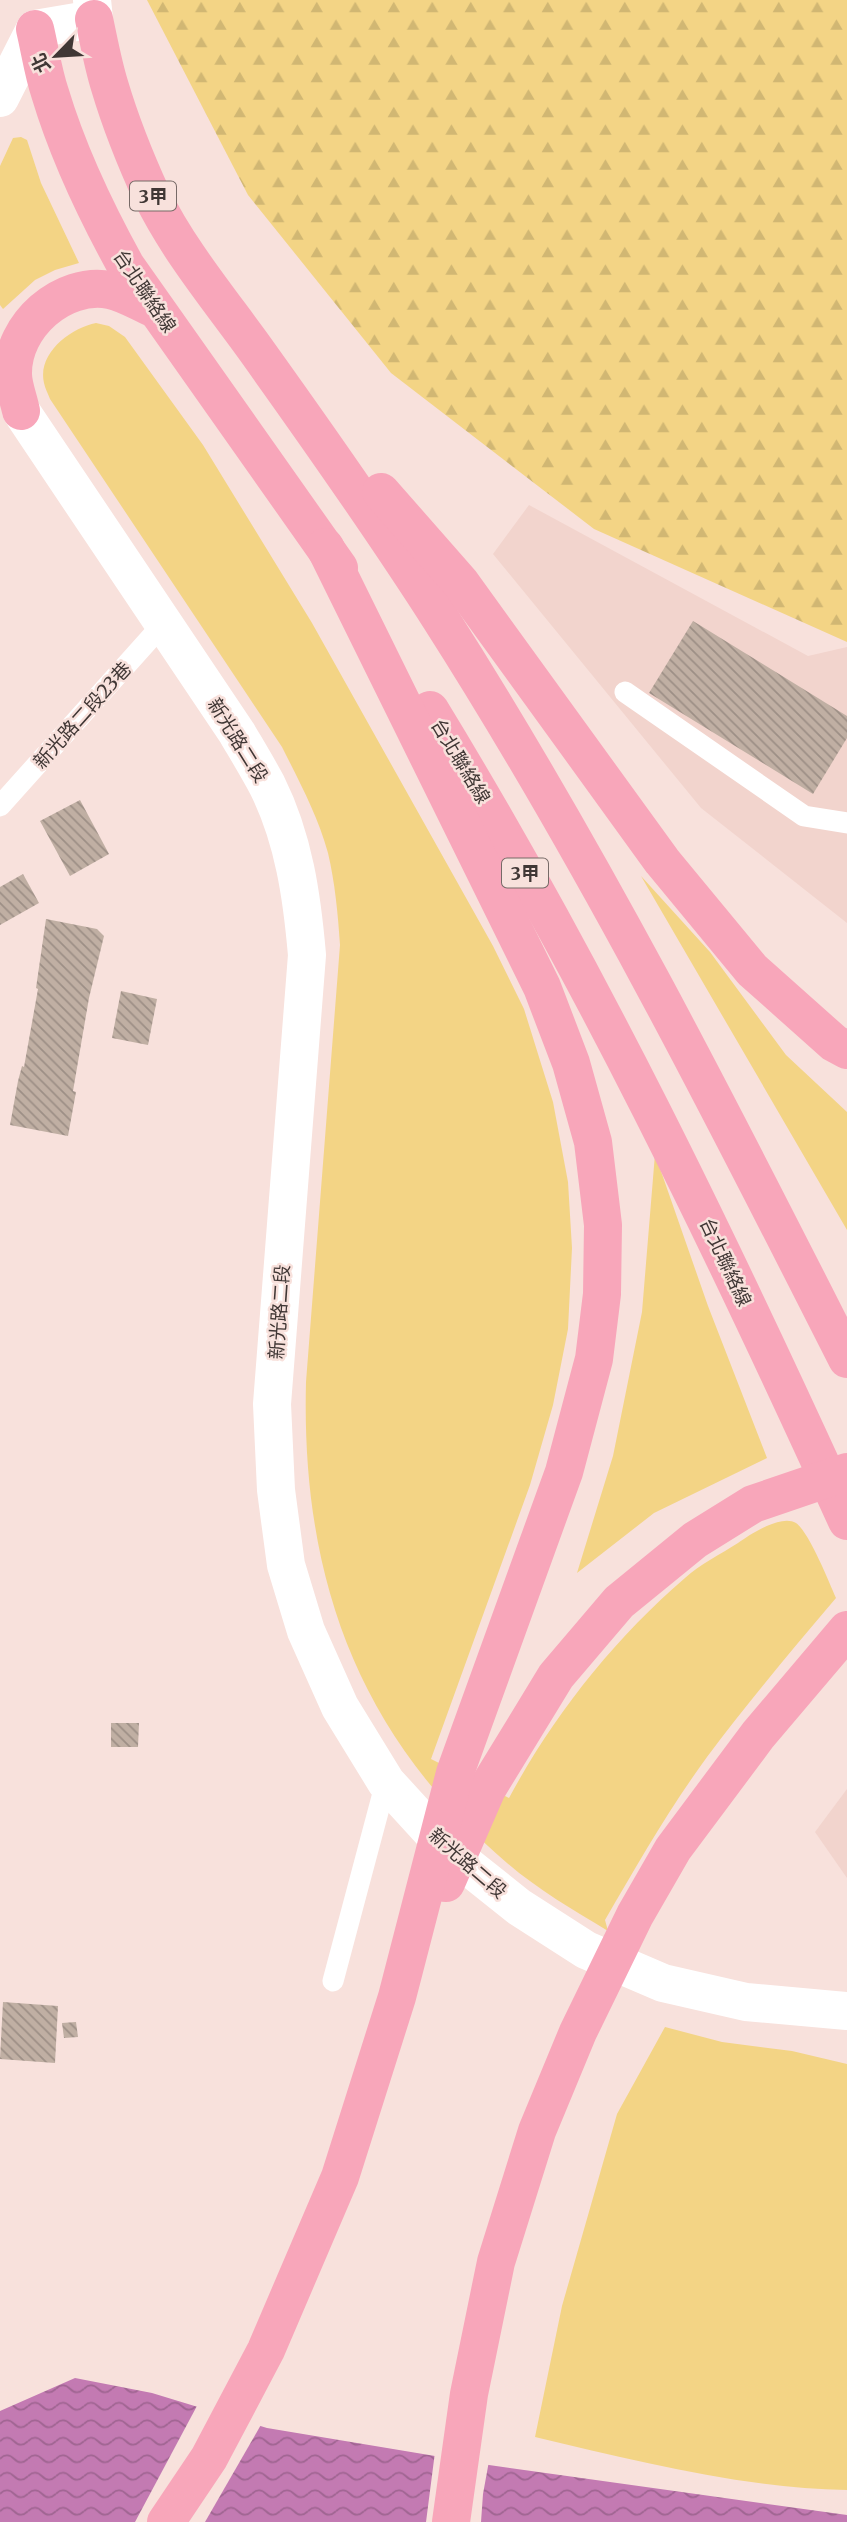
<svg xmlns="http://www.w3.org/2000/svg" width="847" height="2522" font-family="Merriweather,'Noto Sans TC',serif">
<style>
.built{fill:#f2d4cd}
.green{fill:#f3d485}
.forest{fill:url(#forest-firs)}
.water{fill:url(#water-waves)}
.pier{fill:#f8e1dc}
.building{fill:url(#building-back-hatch)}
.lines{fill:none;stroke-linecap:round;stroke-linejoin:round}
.service{stroke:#fff;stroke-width:21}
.tertiary{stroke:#fff;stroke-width:38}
.secondary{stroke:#fff;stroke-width:38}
.motorway{stroke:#f8a6ba;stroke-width:38}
.labels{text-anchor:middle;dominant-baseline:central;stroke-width:5;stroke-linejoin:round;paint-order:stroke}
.shield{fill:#f8e1dc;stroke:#776a67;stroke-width:2}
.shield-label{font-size:18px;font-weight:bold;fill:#403735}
.street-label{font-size:19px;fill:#403735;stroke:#f8e1dc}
</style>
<defs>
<pattern id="forest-firs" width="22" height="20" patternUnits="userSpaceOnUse" patternTransform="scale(1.75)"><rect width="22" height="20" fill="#f3d485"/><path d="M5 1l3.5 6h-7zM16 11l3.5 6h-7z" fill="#d1b773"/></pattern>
<pattern id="water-waves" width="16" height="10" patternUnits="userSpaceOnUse" patternTransform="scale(1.75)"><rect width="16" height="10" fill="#c37ab2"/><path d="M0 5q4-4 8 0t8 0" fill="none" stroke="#a06592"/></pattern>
<pattern id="building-back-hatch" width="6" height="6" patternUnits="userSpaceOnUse" patternTransform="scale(1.75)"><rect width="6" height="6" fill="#c0afa3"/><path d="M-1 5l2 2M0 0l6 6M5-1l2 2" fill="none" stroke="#9d8f86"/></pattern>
</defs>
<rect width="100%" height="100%" fill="#f8e1dc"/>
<g class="built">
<path d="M529,505l279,151 39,-9v276l-146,-115 -208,-254z"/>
<path d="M847,1789v89l-32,-46z"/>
</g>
<g class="green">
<path d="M21,137l6,3 14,43 38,80 -24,7 -20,10 -32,29 -3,-4v-139l13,-28z"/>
<path d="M96,323l13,3 16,11 78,108 109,178 181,323 31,63 29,93 15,80 4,66 -4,81 -15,76 -23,80 -99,274 78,39c44,-82 105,-159 176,-220 15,-14 36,-24 53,-35 13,-9 43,-29 58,-20 13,9 33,59 40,75 -44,52 -88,104 -129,159 -38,52 -70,108 -102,163l3,11c-35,-21 -71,-42 -101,-68 -150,-129 -206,-287 -201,-481l34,-437c-2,-31 -5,-62 -12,-92 -10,-37 -29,-72 -46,-106l-232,-348c-2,-5 -5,-11 -6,-16 -7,-30 27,-55 52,-60z"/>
<path d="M641,876l69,76 76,103 61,57v118z"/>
<path d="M655,1154l53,152 59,152 -113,55 -77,60 36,-117 29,-144z"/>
<path d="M665,2027l57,15 70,9 55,13v426c-106,-2 -210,-29 -312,-53l27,-131 55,-192z"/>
</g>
<path class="forest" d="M147,0h700v642l-253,-113 -203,-156 -143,-178z"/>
<path class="water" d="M75,2378l77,15 115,35 222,37 358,50v7h-847v-111z"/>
<g class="pier">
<path d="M198,2404l64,19 -57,99h-70z"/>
<path d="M435,2452l54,9 -6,33 -2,28h-55z"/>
</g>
<g class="building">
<path d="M693,621l154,95v22l-34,56 -164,-101z"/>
<path d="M80,800l29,54 -39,22 -30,-55z"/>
<path d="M23,874l16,29 -39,22v-38z"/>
<path d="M46,919l51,10 7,7 -15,62 -16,93 3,1 -8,44 -58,-11 8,-44 4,-15 2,1 14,-78 -2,-1z"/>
<path d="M121,991l36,8 -9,46 -36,-7z"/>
<path d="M111,1723h28l-1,24h-27z"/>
<path d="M3,2002l55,4 -3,57 -55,-4z"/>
<path d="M76,2022l2,15 -14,1 -2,-15z"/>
</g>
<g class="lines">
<g class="service">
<path d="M625,692l179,124 43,7"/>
<path d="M0,806l163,-182"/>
<path d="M333,1981l53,-199"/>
</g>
<path class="tertiary" d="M21,411l216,322c10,17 21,35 30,52 27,54 35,112 40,170l-35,449 4,86 10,75 20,66 34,76 46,75 64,70 69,55 67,43 77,33 83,19 101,9"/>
<g class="secondary">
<path d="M35,29l59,-10 -2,-19"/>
<path d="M0,98l35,-69"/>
</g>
<g class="motorway">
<path d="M94,19c5,23 9,46 16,68 11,37 26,74 42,109 27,55 68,104 104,154 63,88 126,177 184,268 152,238 280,490 407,741"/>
<path d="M35,29c5,21 8,43 15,64 18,60 45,117 76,173l213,302"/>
<path d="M21,411c-2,-11 -8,-25 -8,-37 -1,-48 49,-93 97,-84 15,3 31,13 45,19"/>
<path d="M381,492l79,90 202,279 90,109 82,73 13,7"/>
<path d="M430,710c159,260 291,534 417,811"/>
<path d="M446,1883l41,-94 69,-113 63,-74 76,-62 58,-36 94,-32"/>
<path d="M166,2522l43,-64 57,-108 74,-173 57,-180 58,-224 109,-301 30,-113 8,-65 1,-69 -10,-83 -22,-79 -29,-76 -217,-440"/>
<path d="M451,2522l18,-128 27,-132 41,-131 41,-99 57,-117 38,-66 85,-114 89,-105"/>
</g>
</g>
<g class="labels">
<g class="shield">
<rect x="130" y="181.5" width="46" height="29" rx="5"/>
<rect x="502" y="858.5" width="46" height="29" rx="5"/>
</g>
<g class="shield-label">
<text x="153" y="196">3甲</text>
<text x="525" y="873">3甲</text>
</g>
<g class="street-label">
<text transform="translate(145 291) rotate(56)">台北聯絡線</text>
<text transform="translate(82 715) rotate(-48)">新光路二段23巷</text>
<text transform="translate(238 740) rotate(58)">新光路二段</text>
<text transform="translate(461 761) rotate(59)">台北聯絡線</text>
<text transform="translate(726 1262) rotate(65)">台北聯絡線</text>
<text transform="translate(279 1312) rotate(-86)">新光路二段</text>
<text transform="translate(468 1863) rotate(41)">新光路二段</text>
</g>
</g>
<g transform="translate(56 56) rotate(245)" stroke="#f8e1dc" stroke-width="5" paint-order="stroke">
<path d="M0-5L12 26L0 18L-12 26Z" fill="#403735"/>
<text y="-10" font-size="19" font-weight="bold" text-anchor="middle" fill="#403735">北</text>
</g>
</svg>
